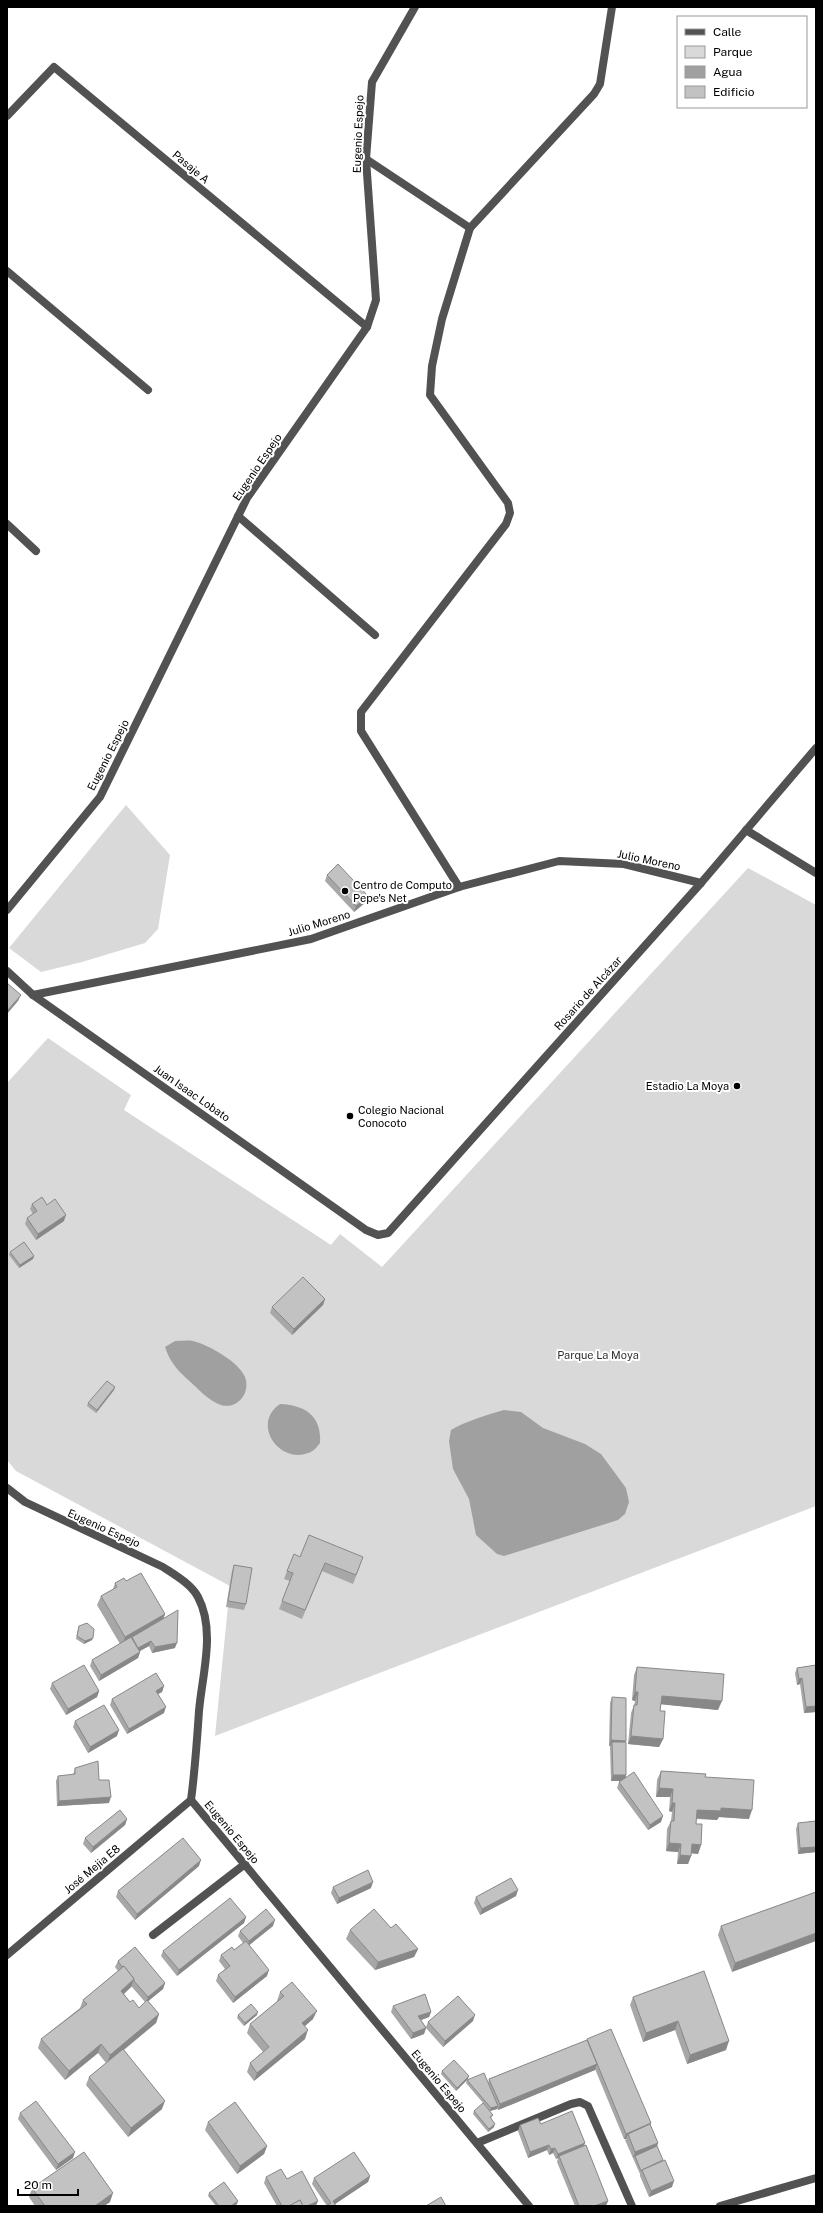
<svg xmlns="http://www.w3.org/2000/svg" width="823" height="2213" font-family="'Public Sans',sans-serif">
<style>
.green{fill:#d9d9d9}
.water{fill:#a0a0a0}
.lines{fill:none;stroke-linecap:round;stroke-linejoin:round}
.street{stroke:#525252;stroke-width:8}
.wall{fill:#a7a7a7;fill-rule:evenodd}
.shaded-wall{fill:#888}
.building{fill:#c2c2c2;stroke:#888}
.poi-dot{fill:#000;stroke:#fff;stroke-width:1.5}
.labels{text-anchor:middle;dominant-baseline:central;stroke-width:4;stroke-linejoin:round;paint-order:stroke}
.street-label{font-size:11px;fill:#000;stroke:#fff}
.poi-label{font-size:11px;fill:#000;stroke:#fff;text-anchor:start}
.park-label{font-size:11px;fill:#303030;stroke:#fff}
</style>
<rect width="100%" height="100%" fill="#fff"/>
<g class="green">
<path d="M126,805l44,50 -12,74 -13,14 -63,19 -41,10 -32,-24z"/>
<path d="M748,868l68,37v601l-601,230 15,-150 -214,-115 -9,-11v-377l41,-45 83,57 -7,15 207,135 9,-11 42,33z"/>
</g>
<g class="water">
<path d="M175,1341c6,0 13,-1 18,0 16,4 46,21 52,36 6,15 -7,33 -24,28 -10,-4 -17,-10 -25,-18 -15,-14 -24,-20 -31,-40z"/>
<path d="M280,1404c25,1 42,12 40,39 -3,4 -7,9 -12,10 -29,11 -57,-29 -28,-49z"/>
<path d="M504,1410l17,2 22,16 42,16 16,10 25,34 3,14 -4,12 -7,6 -114,36 -7,-2 -21,-19 -7,-36 -16,-30 -4,-28 2,-11c13,-8 38,-16 53,-20z"/>
</g>
<g class="lines">
<g class="street">
<path d="M7,116l47,-49 313,260"/>
<path d="M366,159l104,69"/>
<path d="M7,271l141,119"/>
<path d="M238,516l137,119"/>
<path d="M7,524l29,27"/>
<path d="M746,830l70,43"/>
<path d="M459,887l-98,-156v-19l145,-188 4,-11 -2,-10 -78,-108 2,-29 10,-47 28,-91 124,-134 6,-10 12,-77"/>
<path d="M7,910l93,-113 147,-299 120,-171 9,-27 -10,-141 6,-77 43,-75"/>
<path d="M7,971l26,24 333,235 12,5 10,-2 313,-350 115,-135"/>
<path d="M33,995l278,-56 148,-52 100,-26 65,3 77,19"/>
<path d="M7,1488l18,14 138,65c12,8 28,17 35,30 18,34 4,78 1,114 -2,30 -4,59 -8,89l338,406"/>
<path d="M153,1935l92,-71"/>
<path d="M7,1955l184,-155"/>
<path d="M477,2143l94,-39 9,-2 8,4 44,100"/>
<path d="M720,2206l96,-28"/>
</g>
</g>
<g class="wall">
<path d="M327,875l39,27 -12,10 -29,-31z"/>
<path d="M32,1204l15,1 17,16 -28,19 -11,-16 2,-6 6,-4 -3,-5z"/>
<path d="M10,1252l24,4 -1,3 -14,9 -10,-13z"/>
<path d="M325,1299l-2,6 -31,30 -22,-22 2,-6z"/>
<path d="M114,1390l-18,23 -9,-7 1,-3z"/>
<path d="M300,1557l60,9 -7,18 -31,-13 -20,48 -23,-10 11,-28 -6,-2 3,-8z"/>
<path d="M234,1565l12,39 -2,6 -18,-3 6,-36z"/>
<path d="M126,1581l39,33 -2,5 12,29 -23,5 -3,-7 -9,5v1l-2,6 -39,23 -9,-15 2,-6 28,-16 -23,-39 4,-9 12,-7 2,-6z"/>
<path d="M79,1626l13,14 -8,4 -8,-5 2,-10z"/>
<path d="M816,1665v47l-12,1 -4,-29 -3,1 -2,-12 2,-5z"/>
<path d="M637,1667l81,43 -57,-6 -1,7 3,28 -4,8 -31,-3 3,-31 3,-8 1,-4 -3,-1 2,-25z"/>
<path d="M52,1683l47,8 -2,6 -31,18 -16,-26z"/>
<path d="M164,1686l-2,6 -4,2 6,19 -37,21 -17,-29 2,-6z"/>
<path d="M612,1697l13,45 1,35 35,45 -13,8 -31,-42 2,-6 1,-1h-9l-1,-35h-1l1,-43z"/>
<path d="M75,1721l42,15 -29,17 -15,-26z"/>
<path d="M75,1768l24,12 10,23 -52,3 -1,-25 2,-5 15,-1z"/>
<path d="M661,1771l44,6 44,42 -30,-2 -2,3 -21,-1v5l5,21 -3,9 -7,-1v3l-3,8h-11l1,-12 -12,-1 1,-22 4,-8 1,-9 -3,-1 1,-14h-14l1,-17z"/>
<path d="M127,1819l-2,6 -34,28 -8,-9 2,-6z"/>
<path d="M816,1821v31l-18,2 -2,-25 2,-6z"/>
<path d="M199,1866l-64,54 -19,-23 2,-6z"/>
<path d="M333,1887l38,1 -34,16 -6,-11z"/>
<path d="M816,1892l-84,80 -14,-37 3,-9z"/>
<path d="M516,1896l-36,19 -6,-12 2,-6z"/>
<path d="M246,1917l-2,6 -67,53 -16,-20 2,-5z"/>
<path d="M273,1926l-24,19 18,31 -34,27 -17,-22 2,-6 7,-6 -6,-8 2,-6 13,-5 9,-7 -5,-7 2,-5z"/>
<path d="M391,1928l27,21 -4,8 -39,13 -29,-31 4,-9z"/>
<path d="M118,1961l47,22 -2,6 -15,12 11,13 -3,9 -32,27 38,59 -34,28 -42,-52 3,-8 17,-14 -8,-10 -33,27 -27,-32 3,-9 39,-31 3,-8 35,-29 -3,-4zM131,1987h1l13,15 -6,6 -9,-6 -6,-8z"/>
<path d="M704,1971l22,79 -39,14 -12,-34 -32,12 -13,-37 3,-8z"/>
<path d="M280,1992l33,27 -8,7v13l-51,42 -7,-9 3,-9 13,-11 -16,-19 3,-9 28,-23h-1z"/>
<path d="M393,2006l38,6 -2,5 -8,3 5,7 2,-5 45,-1 -30,26 -17,-19 -2,6 -13,5 -20,-27z"/>
<path d="M238,2015h19l-13,11 -7,-8z"/>
<path d="M587,2039l63,86 8,18 -1,3 15,41 -23,10 -9,-21v-2l-15,-34 1,-1h-2l-29,-70v1l-97,40 -1,-2v1l-7,2 -24,-28 1,-3 21,3 1,-4 98,-39z"/>
<path d="M442,2071l26,8 -12,12 -15,-17z"/>
<path d="M474,2111l19,4 -2,3 3,9 -6,5 -15,-18z"/>
<path d="M20,2113l53,45 -17,12 -38,-51z"/>
<path d="M208,2122l59,24 -3,8 -27,20 -32,-44z"/>
<path d="M541,2124l43,22 22,60h-31l-18,-44 1,-4 -2,1 -3,-6 -4,2 -2,-5 -19,8 -10,-27 2,-6z"/>
<path d="M370,2176l-2,6 -33,22 -8,2 -15,-22 2,-6z"/>
<path d="M266,2177l21,2 29,27h-39l-13,-23z"/>
<path d="M32,2188l78,14 -6,4h-69l-6,-9z"/>
<path d="M209,2193l28,11 -3,2h-18l-8,-10z"/>
</g>
<g class="shaded-wall">
<path d="M368,896l-2,6 -12,10 2,-6z"/>
<path d="M21,995l-3,6 -11,13v-3z"/>
<path d="M66,1215l-2,6 -28,19 2,-6z"/>
<path d="M34,1256l-1,3 -14,9 1,-3z"/>
<path d="M325,1299l-2,6 -31,30 2,-6z"/>
<path d="M115,1387l-1,3 -18,23 1,-3z"/>
<path d="M165,1614l-3,8 -30,15 -1,3 -9,6 3,-9z"/>
<path d="M93,1638l-1,2 -8,4 1,-3z"/>
<path d="M151,1641l-2,5 -13,7 2,-5z"/>
<path d="M177,1643l-2,5 -23,5 3,-6z"/>
<path d="M140,1652l-2,6 -39,23 2,-6z"/>
<path d="M802,1678l-2,6 -3,1 2,-6z"/>
<path d="M164,1686l-2,6 -8,4 2,-5z"/>
<path d="M99,1691l-2,6 -31,18 2,-6z"/>
<path d="M635,1692h3l-3,9 -3,-1z"/>
<path d="M662,1696l60,5 -4,9 -60,-6z"/>
<path d="M816,1706v6l-12,1 2,-6z"/>
<path d="M166,1707l-2,6 -37,21 2,-5z"/>
<path d="M119,1730l-2,6 -29,17 2,-6z"/>
<path d="M631,1736l32,3 -4,8 -31,-3z"/>
<path d="M611,1740l15,1 -3,6 -11,-5 -2,4h-1z"/>
<path d="M613,1775h13l-2,6h-13z"/>
<path d="M659,1788l14,1 -3,8h-14z"/>
<path d="M111,1797l-2,6 -52,3 2,-5z"/>
<path d="M672,1803h3l-3,9 -3,-1z"/>
<path d="M721,1808l31,2 -3,9 -30,-2 -2,3 -23,-2 3,-8z"/>
<path d="M663,1816l-2,6 -13,8 2,-5z"/>
<path d="M127,1819l-2,6 -34,28 2,-6z"/>
<path d="M669,1843l12,1 -3,8 -12,-1z"/>
<path d="M692,1844l9,1 -3,9 -9,-1z"/>
<path d="M816,1847v5l-18,2 2,-6z"/>
<path d="M680,1855l11,1 -3,8h-11z"/>
<path d="M201,1860l-2,6 -64,54 2,-6z"/>
<path d="M373,1882l-2,6 -34,16 2,-6z"/>
<path d="M518,1890l-2,6 -36,19 2,-6z"/>
<path d="M246,1917l-2,6 -67,53 2,-6z"/>
<path d="M275,1920l-2,6 -26,21 2,-6z"/>
<path d="M816,1933v8l-84,31 3,-9z"/>
<path d="M418,1949l-4,8 -39,13 3,-8z"/>
<path d="M269,1970l-2,6 -34,27 2,-6z"/>
<path d="M134,1979l-3,8 -13,12 3,-8z"/>
<path d="M165,1983l-2,6 -17,14 2,-6z"/>
<path d="M317,2011l-4,8 -14,12 3,-8z"/>
<path d="M258,2012l-1,3 -13,11 1,-3z"/>
<path d="M431,2012l-2,5 -13,5 2,-6z"/>
<path d="M159,2014l-3,9 -49,40 3,-8z"/>
<path d="M475,2015l-2,6 -30,26 2,-6z"/>
<path d="M678,2021l-3,9 -32,12 3,-9z"/>
<path d="M426,2028l-2,6 -13,5 2,-6z"/>
<path d="M308,2030l-3,9 -51,42 3,-8z"/>
<path d="M729,2041l-3,9 -39,14 3,-9z"/>
<path d="M101,2044l-3,9 -33,27 4,-9z"/>
<path d="M597,2064l-2,6 -97,40 2,-6z"/>
<path d="M469,2076l-1,3 -12,12 1,-3z"/>
<path d="M165,2101l-3,8 -34,28 3,-9z"/>
<path d="M498,2106l-1,3 -7,2 1,-3z"/>
<path d="M651,2123l-2,6 -21,5 -2,5h-2l2,-5z"/>
<path d="M495,2124l-1,3 -6,5 1,-3z"/>
<path d="M585,2143l-2,6 -24,7 -1,2 -2,1 2,-5z"/>
<path d="M658,2143l-2,6 -21,7 -2,2 2,-6z"/>
<path d="M549,2145l-2,5 -19,8 2,-6z"/>
<path d="M267,2146l-3,8 -27,20 3,-8z"/>
<path d="M555,2148l-2,5 -4,2 2,-6z"/>
<path d="M75,2152l-2,6 -17,12 2,-6z"/>
<path d="M370,2176l-2,6 -36,24 1,-5z"/>
<path d="M674,2181l-2,6 -23,10 2,-6z"/>
<path d="M113,2193l-3,9 -6,4h-9z"/>
<path d="M238,2201l-1,3 -3,2h-3z"/>
<path d="M318,2201l-2,5h-9z"/>
<path d="M608,2201l-2,5h-12z"/>
</g>
<g class="building">
<path d="M338,864l30,32 -12,10 -29,-31z"/>
<path d="M7,983l14,12 -14,16z"/>
<path d="M42,1197l5,8 8,-6 11,16 -28,19 -11,-16 10,-7 -5,-7z"/>
<path d="M24,1242l10,14 -14,9 -10,-13z"/>
<path d="M303,1277l22,22 -31,30 -22,-22z"/>
<path d="M107,1381l8,6 -18,23 -9,-7z"/>
<path d="M309,1535l54,22 -7,18 -31,-12 -20,47 -23,-9 11,-28 -6,-2 7,-17 6,3z"/>
<path d="M234,1565l18,3 -6,36 -18,-3z"/>
<path d="M141,1573l24,41 -40,23 -24,-41 16,-9 -2,-4 9,-5 2,3z"/>
<path d="M178,1610l-1,33 -22,4 -4,-6 -13,7 -6,-11z"/>
<path d="M87,1623l7,6 -1,9 -8,3 -8,-5 2,-10z"/>
<path d="M131,1637l9,15 -39,23 -9,-15z"/>
<path d="M84,1665l15,26 -31,18 -16,-26z"/>
<path d="M816,1665v41l-10,1 -4,-29 -3,1 -2,-11z"/>
<path d="M637,1667l87,7 -2,27 -60,-5 -2,15h5l-2,28 -32,-3 3,-31h3l1,-13h-3z"/>
<path d="M156,1673l8,13 -8,5 10,16 -37,22 -17,-30z"/>
<path d="M612,1697l14,1v43l-15,-1z"/>
<path d="M104,1705l15,25 -29,17 -15,-26z"/>
<path d="M612,1742h14v33h-13z"/>
<path d="M98,1761l1,19h10l2,17 -52,4 -1,-25 17,-2v-6z"/>
<path d="M661,1771l45,3 -1,3 49,3 -2,30 -31,-2v3l-24,-1 -1,14h6l-1,21 -9,-1 -1,12 -11,-1 1,-11 -12,-1 2,-22h3l1,-18h-3l1,-14 -14,-1z"/>
<path d="M634,1772l29,44 -13,9 -31,-43z"/>
<path d="M120,1810l7,9 -34,28 -8,-9z"/>
<path d="M816,1821v26l-16,1 -2,-25z"/>
<path d="M183,1838l18,22 -64,54 -19,-23z"/>
<path d="M368,1870l5,12 -34,16 -6,-11z"/>
<path d="M511,1878l7,12 -36,19 -6,-12z"/>
<path d="M816,1892v41l-81,30 -14,-37z"/>
<path d="M230,1898l16,19 -67,53 -16,-19z"/>
<path d="M266,1909l9,11 -26,21 -9,-10z"/>
<path d="M374,1909l17,19 5,-4 22,25 -40,13 -28,-32z"/>
<path d="M246,1941l23,29 -34,27 -17,-22 12,-9 -9,-11 11,-8 2,3z"/>
<path d="M135,1947l30,36 -17,14 -14,-16v-2l-10,-13 -2,1 -4,-6z"/>
<path d="M124,1966l10,13 -13,12 9,11 3,-2 6,8 8,-8 12,14 -49,41 -9,-11 -32,27 -28,-32 46,-35 -4,-4z"/>
<path d="M704,1971l25,70 -39,14 -12,-34 -32,12 -13,-36z"/>
<path d="M292,1982l25,29 -15,12 6,7 -51,43 -7,-10 19,-16 -19,-23 34,-28 -4,-4z"/>
<path d="M425,1994l6,18 -13,4 8,12 -13,5 -20,-27z"/>
<path d="M458,1996l17,19 -30,26 -17,-19z"/>
<path d="M251,2004l7,8 -13,11 -7,-8z"/>
<path d="M611,2029l40,94 -25,11 -39,-95z"/>
<path d="M587,2040l10,24 -97,40 -11,-25z"/>
<path d="M123,2049l42,52 -34,27 -42,-51z"/>
<path d="M454,2060l15,16 -12,12 -15,-17z"/>
<path d="M484,2073l14,33 -7,2 -24,-28z"/>
<path d="M36,2101l39,51 -17,12 -38,-51z"/>
<path d="M235,2102l32,44 -27,20 -32,-44z"/>
<path d="M483,2103l10,12 -3,2 5,7 -6,5 -15,-18z"/>
<path d="M572,2111l13,32 -27,11 -3,-6 -4,1 -2,-4 -19,7 -10,-27 18,-7 3,6z"/>
<path d="M650,2124l8,19 -23,9 -7,-18z"/>
<path d="M586,2145l22,56 -14,5h-15l-20,-50z"/>
<path d="M657,2146l6,14 -21,10 -1,1 -6,-15z"/>
<path d="M84,2152l29,41 -18,13h-50l-13,-18z"/>
<path d="M354,2152l16,24 -37,25 3,5h-10l5,-3 -17,-25z"/>
<path d="M665,2160l9,21 -23,10 -9,-21z"/>
<path d="M281,2169l6,10 15,-8 16,30 -11,5h-4l-3,-6 -11,6h-7l-16,-29z"/>
<path d="M224,2182l14,19 -7,5h-12l-10,-13z"/>
<path d="M441,2197l5,9h-20z"/>
<path d="M300,2200l3,6h-14z"/>
</g>
<g class="poi-dot">
<circle cx="345" cy="891" r="4"/>
<circle cx="737" cy="1086" r="4"/>
<circle cx="350" cy="1116" r="4"/>
</g>
<g class="labels">
<g class="street-label">
<text transform="translate(358 134) rotate(-88)">Eugenio Espejo</text>
<text transform="translate(191 167) rotate(40)">Pasaje A</text>
<text transform="translate(257 467) rotate(-56)">Eugenio Espejo</text>
<text transform="translate(108 755) rotate(-63)">Eugenio Espejo</text>
<text transform="translate(649 860) rotate(12)">Julio Moreno</text>
<text transform="translate(319 923) rotate(-17)">Julio Moreno</text>
<text transform="translate(588 993) rotate(-48)">Rosario de Alcázar</text>
<text transform="translate(192 1093) rotate(35)">Juan Isaac Lobato</text>
<text transform="translate(104 1528) rotate(24)">Eugenio Espejo</text>
<text transform="translate(232 1832) rotate(50)">Eugenio Espejo</text>
<text transform="translate(92 1869) rotate(-40)">José Mejia E8</text>
<text transform="translate(439 2081) rotate(50)">Eugenio Espejo</text>
</g>
<g class="poi-label">
<text x="353" y="885">Centro de Computo<tspan x="353" dy="13">Pepe's Net</tspan></text>
<text x="729" y="1086" text-anchor="end">Estadio La Moya</text>
<text x="358" y="1110">Colegio Nacional<tspan x="358" dy="13">Conocoto</tspan></text>
</g>
<g class="park-label">
<text x="598" y="1355">Parque La Moya</text>
</g>
</g>
<rect width="823" height="2213" fill="none" stroke="#000000" stroke-width="16"/>
<rect x="677" y="16" width="130" height="92" fill="#ffffff" stroke="#999999"/>
<rect x="685" y="29" width="20" height="6" fill="#525252" stroke="#999999"/>
<text x="713" y="36" font-size="12" fill="#000000">Calle</text>
<rect x="685" y="46" width="20" height="12" fill="#d9d9d9" stroke="#999999"/>
<text x="713" y="56" font-size="12" fill="#000000">Parque</text>
<rect x="685" y="66" width="20" height="12" fill="#a0a0a0" stroke="#999999"/>
<text x="713" y="76" font-size="12" fill="#000000">Agua</text>
<rect x="685" y="86" width="20" height="12" fill="#c2c2c2" stroke="#999999"/>
<text x="713" y="96" font-size="12" fill="#000000">Edificio</text>
<path d="M18 2189v6h60v-6" fill="none" stroke="#000000" stroke-width="2"/>
<text x="24" y="2189" font-size="12" fill="#000000" stroke="#ffffff" stroke-width="3" paint-order="stroke">20 m</text>
</svg>
